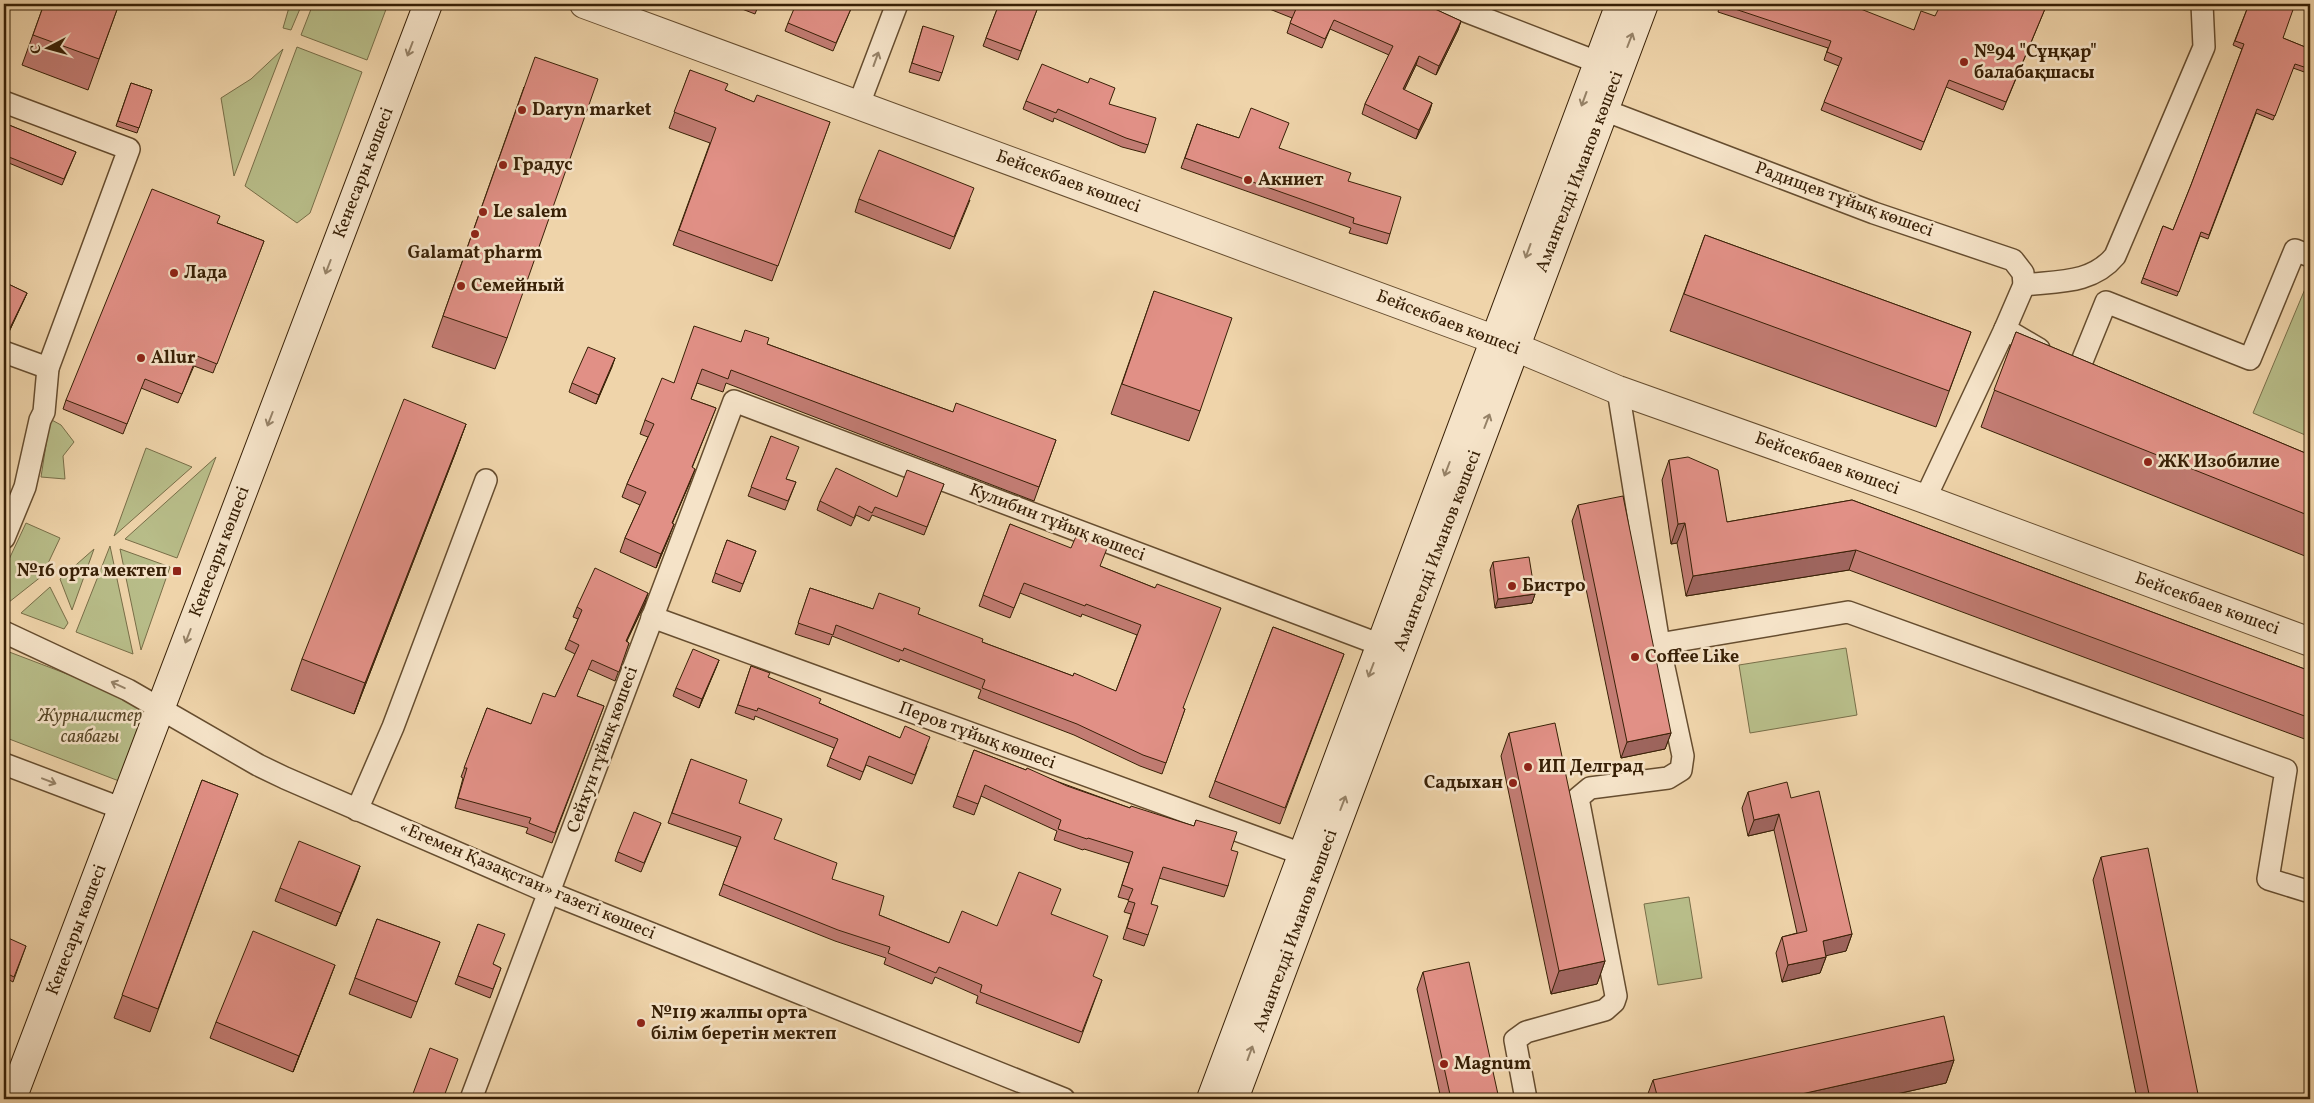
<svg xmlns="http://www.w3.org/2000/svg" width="2314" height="1103" font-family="Vollkorn,serif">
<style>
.green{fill:#b8bd89;stroke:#786e48}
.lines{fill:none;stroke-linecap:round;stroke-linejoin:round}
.minor-casing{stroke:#664d2f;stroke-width:24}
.tertiary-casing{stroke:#664d2f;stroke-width:30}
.secondary-casing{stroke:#382006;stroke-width:30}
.minor{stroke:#f5e3c8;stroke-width:21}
.tertiary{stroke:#f5e3c8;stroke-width:28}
.secondary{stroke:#f5e3c8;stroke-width:28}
.wall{fill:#c27c73;stroke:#382006}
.shaded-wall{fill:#9e655e;stroke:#382006}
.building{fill:#e19086;stroke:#382006}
.oneway{stroke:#968267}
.poi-dot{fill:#8f2418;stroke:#f5e3c8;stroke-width:2}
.labels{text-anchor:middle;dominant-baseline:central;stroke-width:5;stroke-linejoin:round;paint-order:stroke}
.poi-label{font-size:18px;font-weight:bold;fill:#382006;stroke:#f5e3c8;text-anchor:start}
.street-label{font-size:18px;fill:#382006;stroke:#f5e3c8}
.park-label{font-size:18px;font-style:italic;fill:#584727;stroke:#f5e3c8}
</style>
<rect width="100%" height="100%" fill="#efd4aa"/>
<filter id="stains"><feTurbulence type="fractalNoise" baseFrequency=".004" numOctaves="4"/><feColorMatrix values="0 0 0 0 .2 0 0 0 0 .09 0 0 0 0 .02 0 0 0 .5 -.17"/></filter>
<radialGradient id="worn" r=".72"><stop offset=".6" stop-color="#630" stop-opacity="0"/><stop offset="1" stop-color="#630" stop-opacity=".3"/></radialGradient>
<g class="green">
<path d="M290,4h12l-11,26 -8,-2z"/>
<path d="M313,4h75l-21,56 -66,-25z"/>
<path d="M297,47l65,25 -52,141 -13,10 -52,-37z"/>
<path d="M283,49l-49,127 -13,-78 30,-19z"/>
<path d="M2310,277v160l-57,-24z"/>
<path d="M50,419l11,6 13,17 -11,14 2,23 -24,-2z"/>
<path d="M146,448l46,19 -78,69z"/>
<path d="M216,457l-39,101 -52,-19z"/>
<path d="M26,523l34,15 -18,38 -38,30v-36z"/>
<path d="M110,546l23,108 -57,-22z"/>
<path d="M94,549l-22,61 -12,-31z"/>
<path d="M120,549l50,18 -29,83z"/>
<path d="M50,587l18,36 -4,6 -43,-16z"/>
<path d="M1846,648l11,67 -107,18 -11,-68z"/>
<path d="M4,650l142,54 -27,77 -115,-44z"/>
<path d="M1689,897l13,81 -44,7 -14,-81z"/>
</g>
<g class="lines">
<defs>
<g id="minor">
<path d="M1447,4l150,58"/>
<path d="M4,102l125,47 -81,219 -4,44 -4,8 -15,67 -21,51"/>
<path d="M859,104l38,-100"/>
<path d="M1604,110l270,103 139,47 10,13 1,12 -19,44"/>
<path d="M2024,285c33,-4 68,-1 91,-29l89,-209 -2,-43"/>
<path d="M4,352l44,16"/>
<path d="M2078,371l28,-69 144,57 45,-109 15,6"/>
<path d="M1618,390l41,254 189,-32 438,158 -18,109 42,13"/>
<path d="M1925,499l80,-170 34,20"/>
<path d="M652,617l650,237"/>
<path d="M4,632l124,58 130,75 27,13 265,115 514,206"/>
<path d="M4,764l119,45"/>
<path d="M357,810l36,-83 93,-247"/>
<path d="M471,1099l263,-698 647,244"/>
<path d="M1526,1099l-11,-59 11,-8 79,-22 9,-8 2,-6 -38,-198 12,-10 78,-10 13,-8 2,-14 -24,-112"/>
</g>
<g id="tertiary">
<path d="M584,4l912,336"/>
<path d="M1515,347l103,43 307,109 385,143"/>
</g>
<g id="secondary">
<path d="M12,1099l416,-1095"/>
<path d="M1211,1099l409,-1095"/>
<path d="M1234,1099l410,-1095"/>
</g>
</defs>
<use href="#minor" class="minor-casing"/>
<use href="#tertiary" class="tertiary-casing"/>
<use href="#secondary" class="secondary-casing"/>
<use href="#minor" class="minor"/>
<use href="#tertiary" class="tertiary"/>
<use href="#secondary" class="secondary"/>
</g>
<g class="wall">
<path d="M44,4h75l-31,86 -66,-25z"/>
<path d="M729,4h30l-4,10z"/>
<path d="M853,4l-20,47 -48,-20 3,-8z"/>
<path d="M999,4l39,3 -20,53 -35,-14z"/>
<path d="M1257,4h167l37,17 -3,9 -22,45 -20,-10 -12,25 28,13 -3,10 -13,26 -54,-25 3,-10 24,-49 -59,-26 -8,19 -35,-15 5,-15z"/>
<path d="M1720,4l194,26 21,-14 112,-12 -44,106 -57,-23 -25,63 -100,-40 18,-44 -15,-6 4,-12 -110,-36z"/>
<path d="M2249,4l34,34 27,11v25l-17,-6 -20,52 -17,-7 -48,126 -8,-3 -23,60 -36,-13 22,-57 10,4 18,-45 51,-136 -9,-4z"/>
<path d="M923,26l19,47 -3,8 -30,-9z"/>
<path d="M690,70l35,20 29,12 76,20 -58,159 -99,-36 37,-102 -41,-15z"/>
<path d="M131,83l21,7 -15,43 -21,-7z"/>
<path d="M524,87l-17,251 -12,31 -63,-22z"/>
<path d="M1026,101l83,3 39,41 -3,8 -23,-6 -68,-29 -1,4 -30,-13z"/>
<path d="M4,123l72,29 -14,33 -58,-24z"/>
<path d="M1197,124l42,14 40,10 69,33 42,53 -3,10 -38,-11 2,-5 -170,-60z"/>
<path d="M859,199l111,1 -20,49 -95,-37z"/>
<path d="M217,223l47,18 -51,132 -19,-7 -16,37 -37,-15 -18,46 -60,-25 3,-9z"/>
<path d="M1705,235l266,97 -35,95 -266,-96z"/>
<path d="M4,282l23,11 -19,41 -4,-2z"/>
<path d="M1154,291l46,120 -11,30 -78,-27z"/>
<path d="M2016,332l294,123v103l-329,-131z"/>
<path d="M741,342l26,2 186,68 103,28 -22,61 -308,-118 -3,9 -26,-9 -6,16 25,9 -24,60 -2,14 -18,41 -3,14 -13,31 -36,-16 5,-14 15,-33 -18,-8 5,-13 21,-47 -8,-3 5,-14 29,-37z"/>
<path d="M615,358l-19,46 -27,-12 3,-9z"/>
<path d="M466,424l-11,30 -101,260 -63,-24 11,-31z"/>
<path d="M771,436l15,43 10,3 -11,28 -37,-14z"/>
<path d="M1669,460l58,62 125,-22 458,171v70l-461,-171 -163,26 -9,-53 -6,1 -9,-64z"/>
<path d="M944,484l-20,51 -52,-20 -3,6 -13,-6 -5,11 -34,-16 3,-9 77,-4z"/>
<path d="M1578,505l93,228 -6,16 -44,9 -49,-237z"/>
<path d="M1010,524l90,42 55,22 28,120 2,1 -23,65 -22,-8 -66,-31 -96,-37 3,-8 -81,-31 -1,3 -67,-26 -3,9 -34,-11 15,-46 63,21 45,5 64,28 91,34 43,15 21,-56 -55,-21 -1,3 -61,-24 -10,25 -31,-12z"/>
<path d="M727,540l29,11 -16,41 -28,-10z"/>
<path d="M1493,562l42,32 -3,9 -37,5 -5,-38z"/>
<path d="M645,603l-18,38 2,2 -14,38 -27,-12 -11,27 27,10 -52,137 -26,-10 2,-5 -73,-20 8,-30 -2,-1 26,-69 44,16 24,-27 20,-43 -10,-5 13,-30 -5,-2 4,-10z"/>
<path d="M1273,627l71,27 -64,170 -71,-27z"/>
<path d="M719,660l-20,48 -26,-12 3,-8z"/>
<path d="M751,666l17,11 51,26 81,35 27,8 -15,38 -46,-19 -6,15 -33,-14 7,-18 -79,-32 -1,4 -19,-7z"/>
<path d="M1509,733l96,228 -8,23 -46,10 -50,-238z"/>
<path d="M974,750l52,20 104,38 64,18 2,-6 35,30 -3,36 -4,11 -65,-19 -8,26 -3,31 -4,11 -21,-7 8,-25 -7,-2 5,-12 -11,-3 11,-34 -45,-14 -1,1 -29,-10 3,-9 -76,-35 -7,19 -21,-8z"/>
<path d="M691,759l48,44 36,37 57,39 47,36 70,28 48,-17 55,-11 41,62 9,3 -23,63 -103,-40 2,-7 -43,-19 -3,7 -48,-20 2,-6 -51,-17 -116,-46 18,-48 -69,-24z"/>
<path d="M202,780l36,14 -88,238 -36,-14z"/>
<path d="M1748,792l43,6 61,136 -6,17 -20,4v2l-6,16 -38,9 -6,-29 6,-16 15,-4 -23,-103 -26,6 -6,-28z"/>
<path d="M2310,810v9h-2z"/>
<path d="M661,823l-20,49 -26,-11 3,-9z"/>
<path d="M2101,857l98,242h-62l-44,-219z"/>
<path d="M360,866l-24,60 -61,-25 5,-13z"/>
<path d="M377,919l63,23 -29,76 -62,-24z"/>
<path d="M478,924l15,40 8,4 -11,30 -35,-14z"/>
<path d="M4,944l22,2 -13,36 -9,-5z"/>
<path d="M1423,972l76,127h-58l-24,-110z"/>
<path d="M329,981l-36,91 -83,-34 6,-16z"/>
<path d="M1954,1060l-8,23 -72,16h-228l7,-19z"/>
</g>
<g class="shaded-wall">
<path d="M1461,21l-3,9 -22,45 3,-9z"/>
<path d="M1419,56l-3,9 -16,34 3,-10z"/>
<path d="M1432,103l-3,10 -13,26 3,-9z"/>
<path d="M27,293l-3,7 -16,34 2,-6z"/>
<path d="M615,358l-3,9 -16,37 3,-9z"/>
<path d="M466,424l-11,30 -101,260 11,-31z"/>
<path d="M695,469l-5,13 -23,54 5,-13z"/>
<path d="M1685,523l-8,20 -6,1 7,-20z"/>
<path d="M674,524l-5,13 -13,31 5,-14z"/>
<path d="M1856,550l-7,20 -163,26 7,-20z"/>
<path d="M648,593l-3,10 -23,47 4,-9z"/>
<path d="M1535,594l-3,9 -37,5 3,-9z"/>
<path d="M719,660l-3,8 -17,40 3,-9z"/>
<path d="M1671,733l-6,16 -44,9 6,-16z"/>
<path d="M1779,814l-5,16 -26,6 6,-16z"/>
<path d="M360,866l-4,12 -20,48 5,-13z"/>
<path d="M1852,934l-6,17 -29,7 6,-17z"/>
<path d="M1826,957l-6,16 -38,9 6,-17z"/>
<path d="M1605,961l-8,23 -46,10 8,-23z"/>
<path d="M335,965l-6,16 -36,91 6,-16z"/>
<path d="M1954,1060l-8,23 -72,16h-95z"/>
</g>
<g class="building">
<path d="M44,4h75l-20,55 -66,-24z"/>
<path d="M796,4h57l-17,39 -48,-20z"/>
<path d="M999,4h30l9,3 -17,44 -35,-13z"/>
<path d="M1283,4h141l37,17 -22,45 -20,-10 -16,33 29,14 -13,27 -54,-26 28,-58 -59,-26 -9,19 -35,-16 6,-14z"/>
<path d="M1720,4h128l66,26 7,-19 14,5 6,-12h106l-41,98 -57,-22 -25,62 -100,-40 18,-44 -15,-6 4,-11z"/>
<path d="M2249,4h46l-12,34 27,11v20l-15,-5 -20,52 -18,-7 -48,126 -8,-3 -22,60 -36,-14 20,-52 10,4 18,-45 53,-141 -9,-3z"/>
<path d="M923,26l31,10 -12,37 -30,-10z"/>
<path d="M535,57l63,22 -91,259 -64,-22z"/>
<path d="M1042,64l46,19 2,-5 25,10 -6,16 47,14 -8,27 -22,-7 -68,-29 -2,4 -30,-12z"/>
<path d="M690,70l38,14 -3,6 29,12 3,-7 73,27 -52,144 -99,-36 37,-102 -42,-16z"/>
<path d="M131,83l21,7 -13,38 -21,-7z"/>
<path d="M1251,108l38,15 -10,25 72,25 -3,8 53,16 -11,37 -37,-11 1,-5 -169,-60 12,-34 42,14z"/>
<path d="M4,123l72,29 -12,27 -60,-24z"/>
<path d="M879,150l95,38 -20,49 -95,-38z"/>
<path d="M152,189l68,27 -3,7 47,18 -47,123 -20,-8 -15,38 -37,-15 -18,45 -61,-24z"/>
<path d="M1705,235l266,97 -22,59 -265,-97z"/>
<path d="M4,282l23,11 -17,35 -6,-3z"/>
<path d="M1154,291l78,27 -32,93 -78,-27z"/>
<path d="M694,326l47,16 4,-12 24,8 -2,6 186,68 3,-9 100,37 -17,47 -308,-117 -3,9 -26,-10 -11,30 25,9 -24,59 3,2 -23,54 2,1 -13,30 -36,-16 21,-46 -19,-8 27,-60 -9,-4 17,-42 12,5z"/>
<path d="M2016,332l294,123v61l-316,-126z"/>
<path d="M588,347l27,11 -16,37 -27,-12z"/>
<path d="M404,399l62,25 -101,259 -63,-24z"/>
<path d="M771,436l28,11 -13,32 10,3 -8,19 -37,-14z"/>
<path d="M1688,457l30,13 9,52 125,-22 458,171v47l-454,-168 -163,26 -8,-53 -7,1 -9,-64z"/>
<path d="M836,468l61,29 10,-27 37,14 -17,43 -52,-20 -3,6 -13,-7 -5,12 -34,-17z"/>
<path d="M1623,496l48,237 -44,9 -49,-237z"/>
<path d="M1010,524l61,24 6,-14 31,12 -8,20 55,22 2,-4 64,24 -38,100 2,1 -19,54 -23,-8 -66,-31 -95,-36 3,-8 -81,-32 -1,3 -67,-26 -3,10 -35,-12 12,-35 63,21 6,-16 41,15 -2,6 65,25 -1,3 91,34 1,-3 42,18 25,-66 -55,-21 -1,2 -61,-23 -10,25 -31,-13z"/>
<path d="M727,540l29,11 -13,33 -28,-11z"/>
<path d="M1529,557l6,37 -37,5 -5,-37z"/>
<path d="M595,568l53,25 -22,48 3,2 -10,29 -27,-12 -15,36 27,10 -49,127 -26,-10 2,-5 -73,-20 9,-30h-3l23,-60 44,16 12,-31 12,4 24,-52 -10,-5 13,-30 -5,-3z"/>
<path d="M1273,627l71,27 -59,154 -70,-27z"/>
<path d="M693,649l26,11 -17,39 -26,-11z"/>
<path d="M751,666l19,7 -2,4 53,22 -2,4 81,35 5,-12 25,11 -15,38 -46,-19 -6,16 -33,-14 8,-19 -80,-31 -1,3 -19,-6z"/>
<path d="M1555,723l50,238 -46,10 -50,-238z"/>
<path d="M974,750l52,20 1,-2 40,18 63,22 1,-2 63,20 2,-6 41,12 -6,18 7,2 -10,34 -65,-19 -12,37 7,2 -10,29 -21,-7 8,-25 -7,-2 5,-12 -11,-4 11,-33 -45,-14 -1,1 -29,-10 3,-9 -76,-35 -7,19 -21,-8z"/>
<path d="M691,759l56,21 -8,23 43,16 -8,20 63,24 -5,16 52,17 -5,19 70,28 13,-32 35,15 22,-54 42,17 -10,25 57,22 -15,40 9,4 -20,52 -102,-40 2,-7 -43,-18 -3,6 -48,-20 2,-6 -52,-17 -115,-46 18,-47 -69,-24z"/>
<path d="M202,780l36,14 -80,215 -36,-14z"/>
<path d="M1787,782l4,16 28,-7 33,143 -29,7 3,16 -38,8 -6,-28 25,-6 -28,-117 -25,6 -6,-28z"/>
<path d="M634,812l27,11 -17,40 -26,-11z"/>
<path d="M299,841l61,25 -19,47 -61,-25z"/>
<path d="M2148,848l51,251h-49l-49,-242z"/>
<path d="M377,919l63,23 -23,60 -62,-24z"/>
<path d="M478,924l27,10 -12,30 8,4 -8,21 -35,-13z"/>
<path d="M253,931l82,34 -36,91 -83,-34z"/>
<path d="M6,937l20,9 -12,31 -10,-5v-28z"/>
<path d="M1469,962l30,137h-48l-28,-127z"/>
<path d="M1944,1016l10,44 -175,39h-121l-5,-19z"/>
<path d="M430,1048l28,11 -15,40h-32z"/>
</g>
<defs><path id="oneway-shaft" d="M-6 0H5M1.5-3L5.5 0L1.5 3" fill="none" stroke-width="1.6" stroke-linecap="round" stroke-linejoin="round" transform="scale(1.25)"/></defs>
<g class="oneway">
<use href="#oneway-shaft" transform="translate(1630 40) rotate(-69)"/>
<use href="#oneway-shaft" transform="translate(410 49) rotate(111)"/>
<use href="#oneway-shaft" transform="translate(876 59) rotate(-70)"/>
<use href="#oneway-shaft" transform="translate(1584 99) rotate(110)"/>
<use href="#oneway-shaft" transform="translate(1528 251) rotate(110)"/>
<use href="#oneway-shaft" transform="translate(328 267) rotate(111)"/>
<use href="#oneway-shaft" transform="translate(270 419) rotate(111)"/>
<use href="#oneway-shaft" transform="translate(1487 421) rotate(-69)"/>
<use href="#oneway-shaft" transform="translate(1447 469) rotate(111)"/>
<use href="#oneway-shaft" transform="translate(188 636) rotate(111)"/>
<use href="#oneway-shaft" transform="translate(1371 670) rotate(111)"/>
<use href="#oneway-shaft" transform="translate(118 685) rotate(-155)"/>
<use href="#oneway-shaft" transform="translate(49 781) rotate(21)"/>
<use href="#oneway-shaft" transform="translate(1343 803) rotate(-69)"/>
<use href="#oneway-shaft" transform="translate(1250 1053) rotate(-70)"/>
</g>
<g class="poi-dot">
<circle cx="1964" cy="62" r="5"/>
<circle cx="522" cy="110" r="5"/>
<circle cx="503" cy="165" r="5"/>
<circle cx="1248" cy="180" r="5"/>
<circle cx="483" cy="212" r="5"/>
<circle cx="475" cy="234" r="5"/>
<circle cx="174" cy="273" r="5"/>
<circle cx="461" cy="286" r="5"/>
<circle cx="141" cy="358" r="5"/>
<circle cx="2148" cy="462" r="5"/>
<rect x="172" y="566" width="10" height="10" rx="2.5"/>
<circle cx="1512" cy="586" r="5"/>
<circle cx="1635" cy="657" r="5"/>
<circle cx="1528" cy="767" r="5"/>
<circle cx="1513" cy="783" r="5"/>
<circle cx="641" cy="1023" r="5"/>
<circle cx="1444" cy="1064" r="5"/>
</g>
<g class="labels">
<g class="poi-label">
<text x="1974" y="52">№94 "Сұңқар"<tspan x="1974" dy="21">балабақшасы</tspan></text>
<text x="532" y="110">Daryn market</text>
<text x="513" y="165">Градус</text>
<text x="1258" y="180">Акниет</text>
<text x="493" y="212">Le salem</text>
<text x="475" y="253" text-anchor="middle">Galamat pharm</text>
<text x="184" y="273">Лада</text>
<text x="471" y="286">Семейный</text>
<text x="151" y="358">Allur</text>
<text x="2158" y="462">ЖК Изобилие</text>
<text x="167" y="571" text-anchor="end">№16 орта мектеп</text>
<text x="1522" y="586">Бистро</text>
<text x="1645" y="657">Coffee Like</text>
<text x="1538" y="767">ИП Делград</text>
<text x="1503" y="783" text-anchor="end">Садыхан</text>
<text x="651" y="1013">№119 жалпы орта<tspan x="651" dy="21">білім беретін мектеп</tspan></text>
<text x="1454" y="1064">Magnum</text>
</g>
<g class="street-label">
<text transform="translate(1580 172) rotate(-69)">Амангелді Иманов көшесі</text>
<text transform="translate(364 173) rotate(-69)">Кенесары көшесі</text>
<text transform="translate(1068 182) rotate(20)">Бейсекбаев көшесі</text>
<text transform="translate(1844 200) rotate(20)">Радищев тұйық көшесі</text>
<text transform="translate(1448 323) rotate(21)">Бейсекбаев көшесі</text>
<text transform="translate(1827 464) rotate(20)">Бейсекбаев көшесі</text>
<text transform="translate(1057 523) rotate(21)">Кулибин тұйық көшесі</text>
<text transform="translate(1438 551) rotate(-69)">Амангелді Иманов көшесі</text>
<text transform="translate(220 552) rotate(-69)">Кенесары көшесі</text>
<text transform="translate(2207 604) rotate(20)">Бейсекбаев көшесі</text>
<text transform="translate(977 736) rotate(20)">Перов тұйық көшесі</text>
<text transform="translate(603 750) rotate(-70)">Сейхун тұйық көшесі</text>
<text transform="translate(527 881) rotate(23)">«Егемен Қазақстан» газеті көшесі</text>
<text transform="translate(77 930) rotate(-69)">Кенесары көшесі</text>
<text transform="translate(1296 931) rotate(-70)">Амангелді Иманов көшесі</text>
</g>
<g class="park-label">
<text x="90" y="716">Журналистер<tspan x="90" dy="21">саябағы</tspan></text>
</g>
</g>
<rect width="2314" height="1103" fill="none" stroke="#efd4aa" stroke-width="20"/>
<rect x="5" y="5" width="2304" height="1093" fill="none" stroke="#382006" stroke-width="2.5"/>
<rect x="10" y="10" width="2294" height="1083" fill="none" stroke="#382006"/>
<g transform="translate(48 48) rotate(264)" stroke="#f5e3c8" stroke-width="4" paint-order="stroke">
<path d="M0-4L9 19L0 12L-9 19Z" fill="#382006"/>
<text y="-8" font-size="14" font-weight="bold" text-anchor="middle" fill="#382006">С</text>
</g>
<rect width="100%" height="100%" filter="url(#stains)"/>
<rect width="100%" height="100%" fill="url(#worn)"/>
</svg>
